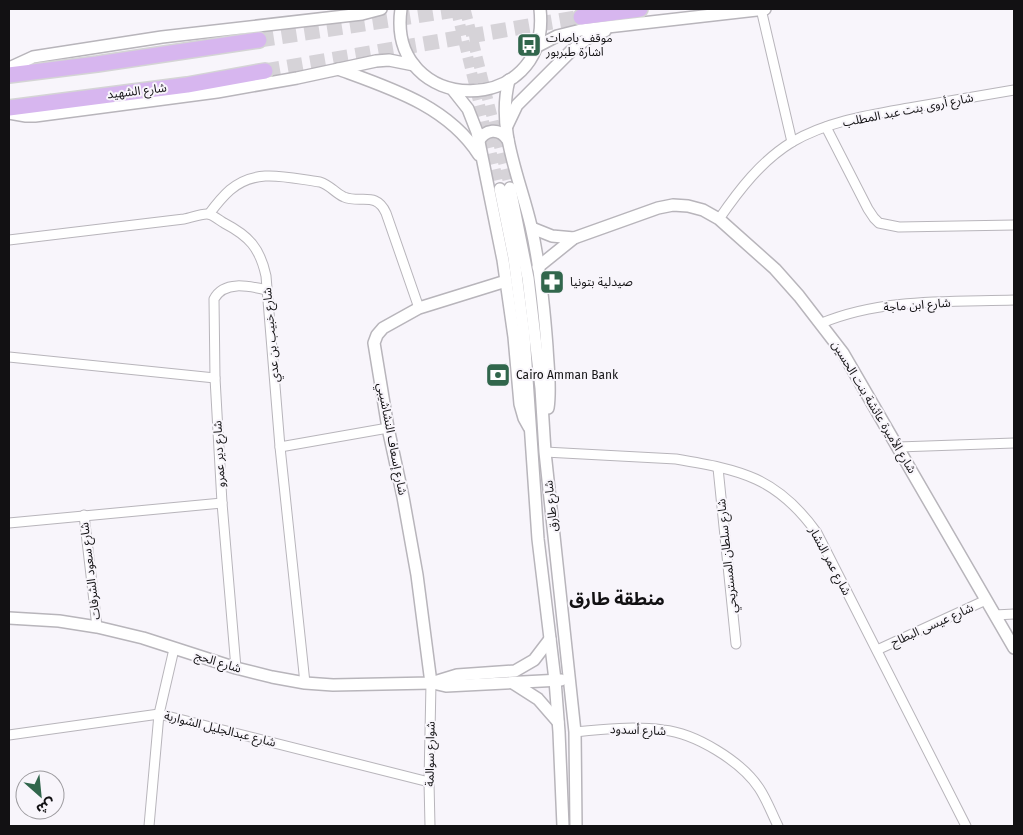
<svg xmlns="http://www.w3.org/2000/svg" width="1023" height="835" font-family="'Fira Sans','Noto Sans Arabic',sans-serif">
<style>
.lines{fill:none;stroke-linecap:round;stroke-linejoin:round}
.tertiary-tunnel{stroke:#d6d3d8;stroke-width:11;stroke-dasharray:11 5.5;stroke-linecap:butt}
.trunk-tunnel{stroke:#d6d3d8;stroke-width:15;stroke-dasharray:15 8;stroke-linecap:butt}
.minor-casing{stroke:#b8b5bb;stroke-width:11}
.tertiary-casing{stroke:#b8b5bb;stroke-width:14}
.trunk-casing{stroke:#d4d4d5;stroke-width:18}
.minor{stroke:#fff;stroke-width:9}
.tertiary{stroke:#fff;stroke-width:11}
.trunk{stroke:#d7b6ef;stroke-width:15}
.labels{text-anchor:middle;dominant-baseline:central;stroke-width:4;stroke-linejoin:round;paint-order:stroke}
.poi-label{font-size:12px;fill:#121113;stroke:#f8f5fb;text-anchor:start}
.street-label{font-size:12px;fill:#121113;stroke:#f8f5fb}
.district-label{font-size:18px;font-weight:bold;fill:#121113;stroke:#f8f5fb}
</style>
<rect width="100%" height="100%" fill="#f8f5fb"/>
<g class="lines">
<g class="tertiary-tunnel">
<path d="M456,9l44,180"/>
<path d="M465,9l45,179"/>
</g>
<g class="trunk-tunnel">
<path d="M259,40l203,-31"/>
<path d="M265,71l316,-54"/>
</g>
<defs>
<g id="minor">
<path d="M761,9l31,133"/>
<path d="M826,127l42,82 6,9 5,5 20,4 115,-2"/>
<path d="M209,214c6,-8 13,-17 21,-24 27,-23 58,-12 90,-8 10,3 15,11 24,15 17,7 32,-6 42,16l33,95"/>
<path d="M719,219c20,-29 42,-58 73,-77 36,-21 77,-27 117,-34 35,-6 70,-12 105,-18"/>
<path d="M9,240l175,-21c7,-1 15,-5 23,-5 5,0 12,6 17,9 25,13 36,25 42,53l14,171 25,236"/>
<path d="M822,323c60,-25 128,-21 192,-23"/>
<path d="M9,357l206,21"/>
<path d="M280,447l108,-19"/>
<path d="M898,447l116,-4"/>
<path d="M545,452l131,7c65,11 101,18 141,74l149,293"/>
<path d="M718,468l18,176"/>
<path d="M84,515l13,112"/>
<path d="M9,523l213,-20"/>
<path d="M995,615l19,-1"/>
<path d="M877,650l109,-50"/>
<path d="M236,668l-14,-165 -7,-125 -1,-79c10,-19 35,-13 53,-9"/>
<path d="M575,732c29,-3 60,-6 88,-2 32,3 78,31 96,58 8,12 13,26 19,38"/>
<path d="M9,735l150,-21 270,68"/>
<path d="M149,826l10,-112 15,-65"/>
<path d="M430,826l-1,-44 2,-99"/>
</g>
<g id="tertiary">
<path d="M401,9c-15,107 151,111 139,0"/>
<path d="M536,47l21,-11 24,-6 184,-21"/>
<path d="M9,68l24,-11 129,-20 200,-23 19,-5"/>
<path d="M338,69c52,19 110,37 141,86"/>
<path d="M509,80c-13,50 11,98 22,146 9,39 13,81 16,121 1,21 4,41 1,61"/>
<path d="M453,90l15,19 9,23 26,128 11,77 6,67 4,14 5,9"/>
<path d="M9,113l17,3h9l182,-24 80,-14 79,-17 13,-1 25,5"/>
<path d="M507,126l10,-21 54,-54 17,-13 17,-7"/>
<path d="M478,142c7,-13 21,-15 30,-2"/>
<path d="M510,188l18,90 13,110 4,64 30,280 1,94"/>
<path d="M500,189l14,69 10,77 14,204 17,141 4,52 4,94"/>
<path d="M532,228l20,8 22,2"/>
<path d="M538,267l36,-29 84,-30 15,-3 15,1 15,4 16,9 56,50 24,27 44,57 171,295"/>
<path d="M9,618l50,3 38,6 46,11 93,30 36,9 33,6 28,2 98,-2 26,-8 58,-4 19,-11 16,-21"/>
<path d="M431,683l-14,-108 -14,-78 -15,-69 -14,-85 3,-8 6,-7 36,-20 87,-27"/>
<path d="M433,683l13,3 115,-6"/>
<path d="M513,683l25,16 20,23"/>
</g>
<g id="trunk">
<path d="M581,17l59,-8"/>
<path d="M9,75l88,-11 162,-24"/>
<path d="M9,108l178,-23 78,-14"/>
</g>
</defs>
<use href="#minor" class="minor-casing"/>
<use href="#tertiary" class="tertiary-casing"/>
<use href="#trunk" class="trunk-casing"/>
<use href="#minor" class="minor"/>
<use href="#tertiary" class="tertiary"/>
<use href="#trunk" class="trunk"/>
</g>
<defs>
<symbol id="bus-square" viewBox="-11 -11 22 22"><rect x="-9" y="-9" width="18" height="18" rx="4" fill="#31664c" stroke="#f8f5fb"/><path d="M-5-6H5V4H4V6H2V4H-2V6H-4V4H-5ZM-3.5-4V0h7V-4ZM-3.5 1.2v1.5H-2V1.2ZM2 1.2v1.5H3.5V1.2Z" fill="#fff"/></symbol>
<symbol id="pharmacy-square" viewBox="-11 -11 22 22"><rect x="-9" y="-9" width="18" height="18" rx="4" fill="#31664c" stroke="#f8f5fb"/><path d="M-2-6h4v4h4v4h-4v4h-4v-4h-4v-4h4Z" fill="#fff"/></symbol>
<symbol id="bank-square" viewBox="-11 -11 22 22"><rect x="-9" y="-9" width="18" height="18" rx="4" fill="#31664c" stroke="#f8f5fb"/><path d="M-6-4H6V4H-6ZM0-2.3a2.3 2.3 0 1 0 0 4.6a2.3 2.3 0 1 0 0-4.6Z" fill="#fff"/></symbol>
</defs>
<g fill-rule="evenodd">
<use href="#bus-square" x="515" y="31" width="28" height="28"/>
<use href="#pharmacy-square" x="538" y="268" width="28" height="28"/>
<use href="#bank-square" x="484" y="361" width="28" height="28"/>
</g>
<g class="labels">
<g class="poi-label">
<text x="546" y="38">موقف باصات<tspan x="546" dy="14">اشارة طبربور</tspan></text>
<text x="570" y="282">صيدلية بتونيا</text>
<text x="516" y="375">Cairo Amman Bank</text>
</g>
<g class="street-label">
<text transform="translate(137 91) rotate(-7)">شارع الشهيد</text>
<text transform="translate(908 110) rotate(-11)">شارع أروى بنت عبد المطلب</text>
<text transform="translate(917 305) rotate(-4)">شارع ابن ماجة</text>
<text transform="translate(271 335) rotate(-95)">شارع خبيب بن عدي</text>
<text transform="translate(874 407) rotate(59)">شارع الأميرة عائشة بنت الحسين</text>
<text transform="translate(392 439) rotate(79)">شارع إسعاف النشاشيبي</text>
<text transform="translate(219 454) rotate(-93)">شارع دير عمرو</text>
<text transform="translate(551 506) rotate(-96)">شارع طارق</text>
<text transform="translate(727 556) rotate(-96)">شارع سلطان المستريحي</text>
<text transform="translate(830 561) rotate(62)">شارع عمر النشار</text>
<text transform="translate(90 571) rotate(-97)">شارع سعود الشرفات</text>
<text transform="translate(932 625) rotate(-24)">شارع عيسى البطاح</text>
<text transform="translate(218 662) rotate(17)">شارع الحج</text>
<text transform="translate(220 729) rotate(14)">شارع عبدالجليل الشواربة</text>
<text transform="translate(638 730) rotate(2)">شارع أسدود</text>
<text transform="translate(430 754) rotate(-89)">شوارع سوالمة</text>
</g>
<g class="district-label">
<text x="617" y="599">منطقة طارق</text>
</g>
</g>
<rect width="1023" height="835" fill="none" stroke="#121113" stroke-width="20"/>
<g transform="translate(40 795) rotate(153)"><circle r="24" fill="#f8f5fb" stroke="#9c9a9e"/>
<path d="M0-4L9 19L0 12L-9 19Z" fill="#31664c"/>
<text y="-8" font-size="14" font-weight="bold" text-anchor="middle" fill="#121113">ش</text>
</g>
</svg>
